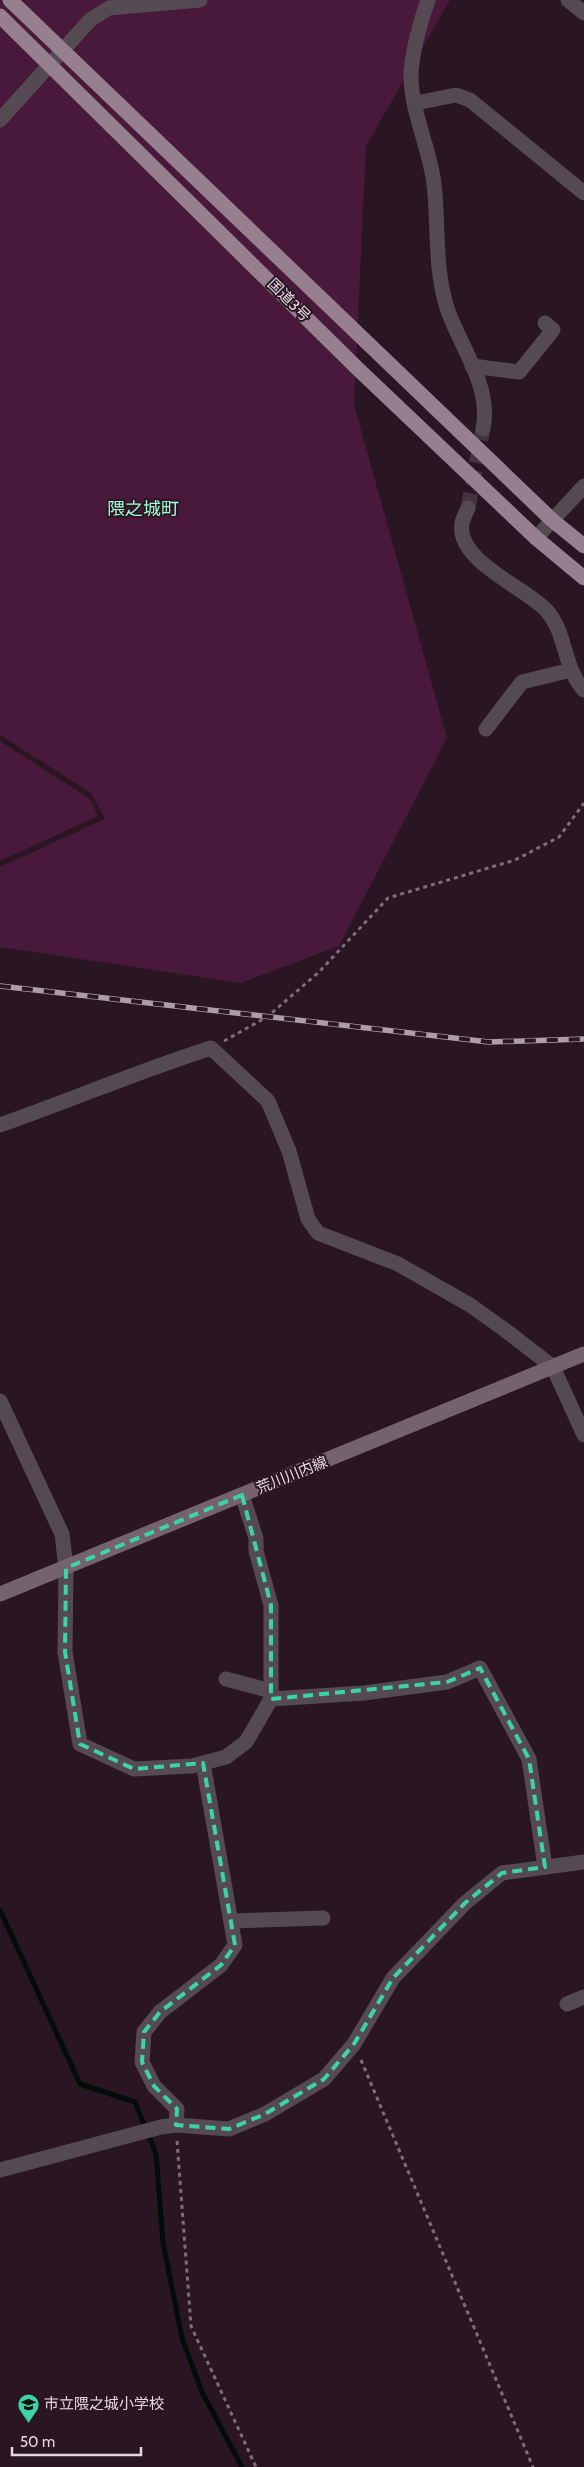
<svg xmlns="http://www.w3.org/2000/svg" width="584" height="2467" font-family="Cabin,'Noto Sans JP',sans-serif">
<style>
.green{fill:#48193b}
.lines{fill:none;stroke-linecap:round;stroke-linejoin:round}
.stream{stroke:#020d08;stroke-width:5}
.minor-tunnel{stroke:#463340;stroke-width:15;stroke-dasharray:15 8;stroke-linecap:butt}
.path{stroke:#7f6e79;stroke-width:3;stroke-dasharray:4 4;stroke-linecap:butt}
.minor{stroke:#554a51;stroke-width:15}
.tertiary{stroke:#554a51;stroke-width:15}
.secondary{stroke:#74636e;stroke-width:15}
.trunk{stroke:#967f8e;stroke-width:15}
.rail-casing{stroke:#ad9da7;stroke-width:5.5}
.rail{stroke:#2a1623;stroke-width:4;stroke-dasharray:11;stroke-linecap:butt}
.marked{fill:none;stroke:#3cd4a4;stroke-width:4;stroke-dasharray:10 6;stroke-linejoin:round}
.labels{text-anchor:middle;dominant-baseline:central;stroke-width:4;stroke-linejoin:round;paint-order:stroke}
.street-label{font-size:15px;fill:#e6d8e1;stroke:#2a1623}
.poi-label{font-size:15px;fill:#e6d8e1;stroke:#2a1623;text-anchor:start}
.quarter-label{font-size:18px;fill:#a1fad6;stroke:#2a1623}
</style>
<rect width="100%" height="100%" fill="#2a1623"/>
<g class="green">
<path d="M0,0h450l-84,146 -12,259 93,333 -108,208 -98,37 -241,-36v-80l105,-48 -14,-26 -91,-58z"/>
<path d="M0,741l90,58 8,17 -98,45z"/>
</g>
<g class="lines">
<path class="stream" d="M0,1910l80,174 55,18 21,52 7,88 19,96 20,54 40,75"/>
<path class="minor-tunnel" d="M468,508l15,-79"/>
<g class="path">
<path d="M224,1041l43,-24 52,-45 69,-74 127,-38 44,-23 25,-34"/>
<path d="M361,2060l172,407"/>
<path d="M177,2141l14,185 65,141"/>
</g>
<g class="minor">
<path d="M428,0c-8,23 -15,48 -17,73 -1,36 19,76 23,111 5,42 0,83 13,124 13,39 45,78 36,121"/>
<path d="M568,0l16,13"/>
<path d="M416,103l40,-8 14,5 114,93"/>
<path d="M0,120l90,-100 19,-12 91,-8"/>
<path d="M472,366l47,6 34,-42 -8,-7"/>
<path d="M468,508c-2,5 -5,10 -6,15 -7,38 65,65 85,88 20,23 16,57 37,79"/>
<path d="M486,729l36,-47 49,-12"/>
<path d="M0,1125c71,-25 139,-54 211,-77l57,53 21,50 19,68 10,14 80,31 72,41 35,25 48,37 31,68"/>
<path d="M0,1401l62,133 4,34 -1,84 15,92 54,25 58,-3 34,-9 20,-15 25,-43v-94l-15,-54v-13l-14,-43"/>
<path d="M226,1679l45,12"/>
<path d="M271,1699l93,-6 83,-11 33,-14 49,91 16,108"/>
<path d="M231,1921l92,-3"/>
<path d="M567,2004l17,-7"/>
<path d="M176,2125l1,-16 -23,-23 -12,-24 2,-30 16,-20 61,-47 14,-20 -32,-182"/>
<path d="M0,2170l161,-43 15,-2 53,4 36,-15 59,-35 30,-35 39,-66 72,-75 37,-30 82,-11"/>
</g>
<path class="tertiary" d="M536,538l48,-52"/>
<path class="secondary" d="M0,1594l584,-240"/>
<g class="trunk">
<path d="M10,0l542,520 32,26"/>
<path d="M0,16l358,353 178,169 48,40"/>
</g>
<defs>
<path id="rail" d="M0,986l489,56 95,-3"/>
</defs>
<use href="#rail" class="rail-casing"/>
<use href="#rail" class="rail"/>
</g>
<path class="marked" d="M242,1495l29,110v94l176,-17 33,-14 49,91 16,108 -43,6 -37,30 -72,75 -39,66 -30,35 -59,35 -36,15 -53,-4 1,-16 -23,-23 -12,-24 2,-30 16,-20 61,-47 14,-20 -32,-182 -69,6 -54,-25 -15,-92 1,-84z"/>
<defs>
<symbol id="school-pin" viewBox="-11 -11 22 30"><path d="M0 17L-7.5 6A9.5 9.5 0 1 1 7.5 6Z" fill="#3cd4a4" stroke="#2a1623"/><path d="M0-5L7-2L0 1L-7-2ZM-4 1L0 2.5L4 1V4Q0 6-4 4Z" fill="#111"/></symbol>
</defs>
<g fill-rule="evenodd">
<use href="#school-pin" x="16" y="2392" width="25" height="34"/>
</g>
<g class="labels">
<g class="street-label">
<text transform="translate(289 300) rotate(45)">国道3号</text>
<text transform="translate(292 1475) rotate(-22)">荒川川内線</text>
</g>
<g class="poi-label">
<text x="44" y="2404">市立隈之城小学校</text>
</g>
<g class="quarter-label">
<text x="143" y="509">隈之城町</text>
</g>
</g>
<path d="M12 2447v8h129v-8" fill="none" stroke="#e6d8e1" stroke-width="2.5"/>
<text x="20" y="2447" font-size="15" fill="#e6d8e1" stroke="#2a1623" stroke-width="4" paint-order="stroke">50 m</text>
</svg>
